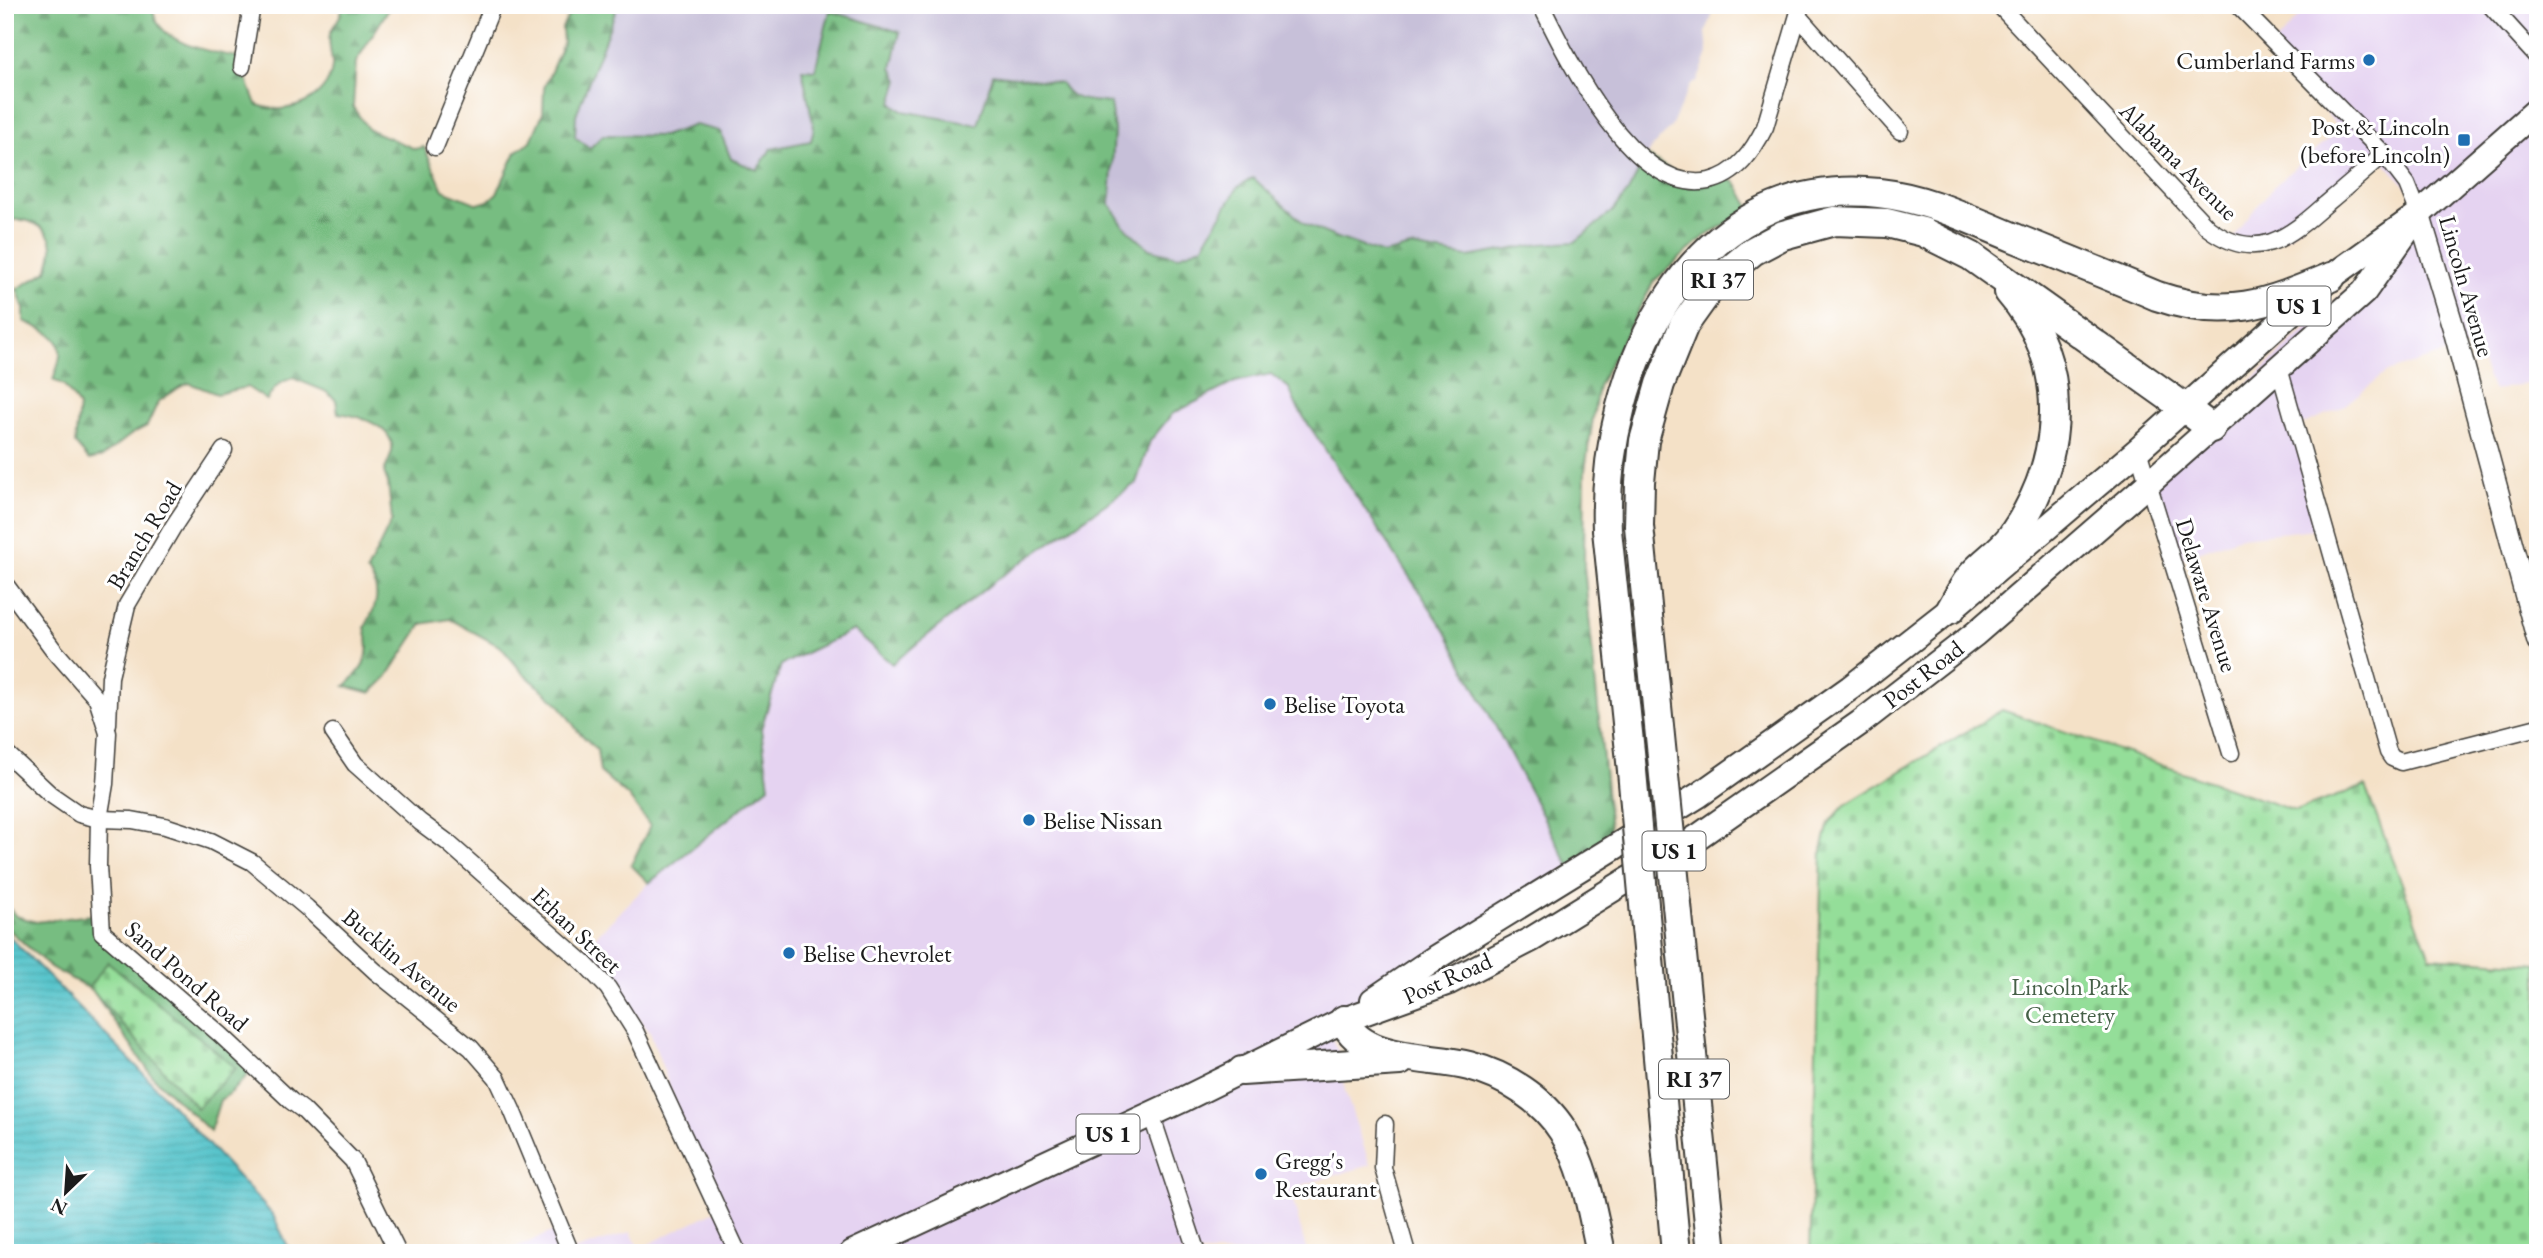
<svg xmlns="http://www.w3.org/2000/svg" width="2543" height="1258" font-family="'EB Garamond',serif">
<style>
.built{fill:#e5d3f1}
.industrial{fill:#c7c0d9}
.forest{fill:url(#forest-firs);stroke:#4a6c4e;stroke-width:2}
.cemetery{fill:url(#cemetery-stones);stroke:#587d5a;stroke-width:2}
.water{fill:url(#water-rules);stroke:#3a7074;stroke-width:2}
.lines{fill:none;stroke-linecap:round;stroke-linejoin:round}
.street-casing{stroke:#3c3a36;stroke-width:19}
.secondary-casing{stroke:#3c3a36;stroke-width:24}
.primary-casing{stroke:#3c3a36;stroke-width:28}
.highway-casing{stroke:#3c3a36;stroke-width:32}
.street{stroke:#fff;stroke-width:16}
.secondary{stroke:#fff;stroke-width:21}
.primary{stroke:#fff;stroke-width:24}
.highway{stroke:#fff;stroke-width:28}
.highway-bridge-casing{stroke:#3c3a36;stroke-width:32;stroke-linecap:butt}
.highway-bridge{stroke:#fff;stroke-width:28}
.poi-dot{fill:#1f6fb2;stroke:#fff;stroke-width:2.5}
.labels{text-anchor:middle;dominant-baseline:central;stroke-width:6;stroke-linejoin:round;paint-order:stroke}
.shield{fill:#fff;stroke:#606060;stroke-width:2}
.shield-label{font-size:23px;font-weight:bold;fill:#1c1c1c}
.poi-label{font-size:24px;fill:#1c1c1c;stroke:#fff;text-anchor:start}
.street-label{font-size:24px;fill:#1c1c1c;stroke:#fff}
.park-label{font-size:24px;fill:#466048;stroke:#fff}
</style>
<defs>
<pattern id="forest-firs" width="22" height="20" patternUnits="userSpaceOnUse" patternTransform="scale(1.75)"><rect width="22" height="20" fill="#77bd81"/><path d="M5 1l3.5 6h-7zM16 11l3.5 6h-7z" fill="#619969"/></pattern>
<pattern id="cemetery-stones" width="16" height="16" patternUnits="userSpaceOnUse" patternTransform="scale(1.75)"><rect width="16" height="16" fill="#94de99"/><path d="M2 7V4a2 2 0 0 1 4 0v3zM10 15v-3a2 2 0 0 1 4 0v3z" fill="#7fbe83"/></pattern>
<pattern id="water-rules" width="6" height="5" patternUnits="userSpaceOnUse" patternTransform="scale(1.75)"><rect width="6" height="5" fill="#58c5cc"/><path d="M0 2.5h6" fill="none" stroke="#4ca9af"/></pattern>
</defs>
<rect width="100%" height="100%" fill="#fff"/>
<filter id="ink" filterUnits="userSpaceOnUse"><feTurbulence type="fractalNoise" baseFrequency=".0143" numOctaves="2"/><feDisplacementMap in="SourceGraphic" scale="14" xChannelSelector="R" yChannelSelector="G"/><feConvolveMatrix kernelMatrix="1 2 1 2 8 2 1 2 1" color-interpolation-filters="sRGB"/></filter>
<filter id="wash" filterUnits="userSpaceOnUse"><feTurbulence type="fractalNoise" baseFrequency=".00686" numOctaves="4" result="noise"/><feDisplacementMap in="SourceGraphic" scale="28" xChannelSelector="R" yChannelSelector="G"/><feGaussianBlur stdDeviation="1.57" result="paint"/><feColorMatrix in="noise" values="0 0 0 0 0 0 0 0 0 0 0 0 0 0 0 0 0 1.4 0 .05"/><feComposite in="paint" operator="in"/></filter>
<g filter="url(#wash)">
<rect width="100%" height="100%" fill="#f4e1c7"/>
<g class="built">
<path d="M2308,5h230v320l-4,1 4,15v39l-45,11 -19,-47 -87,28 -46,36 -47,20 22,101 -76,8 -64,23 -23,-76 1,-12 275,-259 -51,-59 -91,83 -54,3 5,-10 36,-44 66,-57 -76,-85 2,-3 10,2z"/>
<path d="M1272,374l17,14 8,19 149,225 124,236 -171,106 -74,50 17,36 3,31 25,74 -71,21 -8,7 16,60h-803l50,-22 16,21 61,-20 8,17 80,-40 -39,-93 -30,-84 -68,-82 67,-67 120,-97 -8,-57 20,-64 72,-35 39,33 104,-83 139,-97 15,-42 22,-27 63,-32z"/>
</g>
<path class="industrial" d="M618,5h1098l-10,27 2,21 -11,29 -7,3 -19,42 -22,24 -21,41 -15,20 -38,30 -35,2 -72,13 -57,-10 -28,7 -48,-17 -29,-12 -53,-46 -51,68 -25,9 -28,-7 -26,-24 -13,-21 4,-74 -4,-27 -37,-5 -7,-5 -88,32 -75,-14 -11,-8 7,-23 -69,-69 -15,59 -13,-1 12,59 -3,13 -40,8 -14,21 -26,-11 -36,-34 -32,11 -60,-1 -13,14 -15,-12 1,-23z"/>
<g class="forest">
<path d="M5,5h148c-1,38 57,47 85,52l18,47c28,14 72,-3 76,-37 1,-10 -5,-23 -2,-33 3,-11 13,-16 12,-29h49l-35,57 -3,45 15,22 47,20 9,-2 19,43 35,14 10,-3 9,-8 19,-41 15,-11 12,-28 1,-25 19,-45 -1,-15 12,-23h44l-42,110 -1,22 15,11 13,-13 60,1 32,-11 25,6 11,28 26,11 14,-21 40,-8 3,-13 -12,-59 13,1 15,-59 70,21 -8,36 7,12 -7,23 11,8 75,14 15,-51 68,9c10,20 28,17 49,20l4,27 -4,74 13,21 26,24 28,7 25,-9 36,-60 15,-9 53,47 29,12 48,17 28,-7 57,10 73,-13 34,-2 38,-31 15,-19 19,-36 36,21 29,-2 24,7 15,27 -47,28 -50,44 -56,105 -13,84 -1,96 27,274 -41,28 -124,-236 -149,-225 -8,-19 -18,-14 -36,8 -63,32 -22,27 -14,42 -140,97 -104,84 -39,-34 -72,35 -20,64 8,57 -120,97 -18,-18 19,-39 -22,-30 -28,-24 -3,-22 -19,-19 -19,-27 -37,-32 -21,-25 -51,-28 -28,5 -35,53 -16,16 -26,-7c21,-18 27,-32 20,-59 11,-19 18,-37 2,-56l25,-51 -4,-37 -4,-11c2,-6 7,-14 8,-21 3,-25 -35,-36 -54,-38l-2,-13 -11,-9 -32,-13c-14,4 -19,10 -26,22l-20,-13 -30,7 -28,-11 -9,4 -22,15 -11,24 -14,7 -31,24 -13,3 -14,-16 4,-38 -15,-21 -11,-5c15,-39 7,-43 -29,-59v-12l-7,-20 30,-18c2,-7 5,-15 5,-22 1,-22 -29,-36 -47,-26z"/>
<path d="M5,904l11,12 20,6 62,-8 4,18 150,139 -23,23 -9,6 -10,31 -57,-54 -61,-87 -42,-23 -45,-41z"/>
</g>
<g class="cemetery">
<path d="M2002,710l293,101 70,-25 65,171 108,7v289h-728l12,-403 7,-27 16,-18z"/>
<path d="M108,962l128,106 -39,40 -108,-121z"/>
</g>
<path class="water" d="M5,932l134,137 134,146 18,38h-286z"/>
</g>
<g filter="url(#ink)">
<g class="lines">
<defs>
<g id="street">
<path d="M1541,5c27,55 93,191 168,176 28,-6 44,-30 56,-54l36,-122"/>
<path d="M1999,5l209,223c48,36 80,10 118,-24 19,-16 39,-33 58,-50"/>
<path d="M2238,5l146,149 23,30 12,30"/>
<path d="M2490,5l48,53"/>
<path d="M1798,16l102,115"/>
<path d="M242,67l10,-62"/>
<path d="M435,147l58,-142"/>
<path d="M2279,368l109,384 4,6 9,4 137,-35"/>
<path d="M2138,450l93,303"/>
<path d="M5,584l48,65 44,50 11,34 -3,51 -6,35 -1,47 4,66 119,103 70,66 12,9 50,51 45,92"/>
<path d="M108,724l2,-47 17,-72 46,-78 51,-77"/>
<path d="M333,732l22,32 65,58 27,20 137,121 24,25 27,43 103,222"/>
<path d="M5,752l45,42 29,20 20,5 33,1 33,6 46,15 41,21 55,46 68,63 96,77 26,30 15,32 59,143"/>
<path d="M1151,1114l46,139"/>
<path d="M1385,1124l-2,44 24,85"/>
</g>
<path id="secondary" d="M2419,214l35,116 84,311"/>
<g id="primary">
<path d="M1373,1000l62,-42 264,-163 151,-107 101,-79 187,-159 193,-173 88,-63 119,-105"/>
<path d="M852,1253l332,-154 160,-79 105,-38 83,-43 167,-103 161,-113 115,-89 174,-151 215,-191 55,-78"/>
</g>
<g id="highway">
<path d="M1951,609c7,-11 13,-26 23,-36 12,-13 28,-23 38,-37 53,-76 60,-172 -3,-244"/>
<path d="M1662,756l-23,-230 1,-44 4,-41 16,-57 24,-59 30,-42 39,-32 30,-16 51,-14 53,2 36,9 48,24 214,152 26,20"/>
<path d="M1632,771l-25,-241c-6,-159 85,-357 272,-337 48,5 92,27 136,45 47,19 95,38 142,58 70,24 109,8 174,-19"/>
<path d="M1677,905l35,348"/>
<path d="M1646,927l30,326"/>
<path d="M1344,1020c17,42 87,36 125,46 36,9 74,33 94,65 23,37 29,80 38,122"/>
<path d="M1242,1071l158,-10"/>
</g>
</defs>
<use href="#street" class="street-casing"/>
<use href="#secondary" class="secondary-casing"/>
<use href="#primary" class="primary-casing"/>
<use href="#highway" class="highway-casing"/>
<use href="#street" class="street"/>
<use href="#secondary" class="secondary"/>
<use href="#primary" class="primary"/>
<use href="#highway" class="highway"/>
<defs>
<g id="highway-bridge">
<path d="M1662,756l15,149"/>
<path d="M1632,771l14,156"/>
</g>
</defs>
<use href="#highway-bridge" class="highway-bridge-casing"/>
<use href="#highway-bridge" class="highway-bridge"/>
</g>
</g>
<g class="poi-dot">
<circle cx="2369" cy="60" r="7"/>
<rect x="2457" y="133" width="14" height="14" rx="3.5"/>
<circle cx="1270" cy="704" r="7"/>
<circle cx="1029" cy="820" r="7"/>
<circle cx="789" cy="953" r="7"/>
<circle cx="1261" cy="1174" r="7"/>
</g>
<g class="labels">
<g class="shield">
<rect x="1683" y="260.5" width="70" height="39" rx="5"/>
<rect x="2267.5" y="286.5" width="63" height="39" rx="5"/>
<rect x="1642.5" y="831.5" width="63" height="39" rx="5"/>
<rect x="1659" y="1059.5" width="70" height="39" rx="5"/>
<rect x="1076.5" y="1114.5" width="63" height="39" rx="5"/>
</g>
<g class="shield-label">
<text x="1718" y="280">RI 37</text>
<text x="2299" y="306">US 1</text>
<text x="1674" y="851">US 1</text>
<text x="1694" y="1079">RI 37</text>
<text x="1108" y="1134">US 1</text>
</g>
<g class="poi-label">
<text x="2355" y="60" text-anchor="end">Cumberland Farms</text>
<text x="2450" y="126" text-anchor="end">Post &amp; Lincoln<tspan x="2450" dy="28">(before Lincoln)</tspan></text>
<text x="1284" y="704">Belise Toyota</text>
<text x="1043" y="820">Belise Nissan</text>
<text x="803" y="953">Belise Chevrolet</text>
<text x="1275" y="1160">Gregg's<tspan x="1275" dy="28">Restaurant</tspan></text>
</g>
<g class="street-label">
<text transform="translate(2179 161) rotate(45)">Alabama Avenue</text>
<text transform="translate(2467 286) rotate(74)">Lincoln Avenue</text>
<text transform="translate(144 535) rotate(-59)">Branch Road</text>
<text transform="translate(2207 595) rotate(73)">Delaware Avenue</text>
<text transform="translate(1923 674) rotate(-38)">Post Road</text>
<text transform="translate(577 930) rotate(43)">Ethan Street</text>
<text transform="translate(402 960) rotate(40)">Bucklin Avenue</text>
<text transform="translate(187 976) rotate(41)">Sand Pond Road</text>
<text transform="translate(1447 978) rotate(-24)">Post Road</text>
</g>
<g class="park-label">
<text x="2070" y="986">Lincoln Park<tspan x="2070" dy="28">Cemetery</tspan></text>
</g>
</g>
<rect width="2543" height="1258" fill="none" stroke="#fff" stroke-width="28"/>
<g transform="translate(66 1192) rotate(205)" stroke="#ffffff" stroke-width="5" paint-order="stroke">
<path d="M0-5L12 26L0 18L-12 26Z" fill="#1c1c1c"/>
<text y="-10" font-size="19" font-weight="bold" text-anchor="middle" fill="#1c1c1c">N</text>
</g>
</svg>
